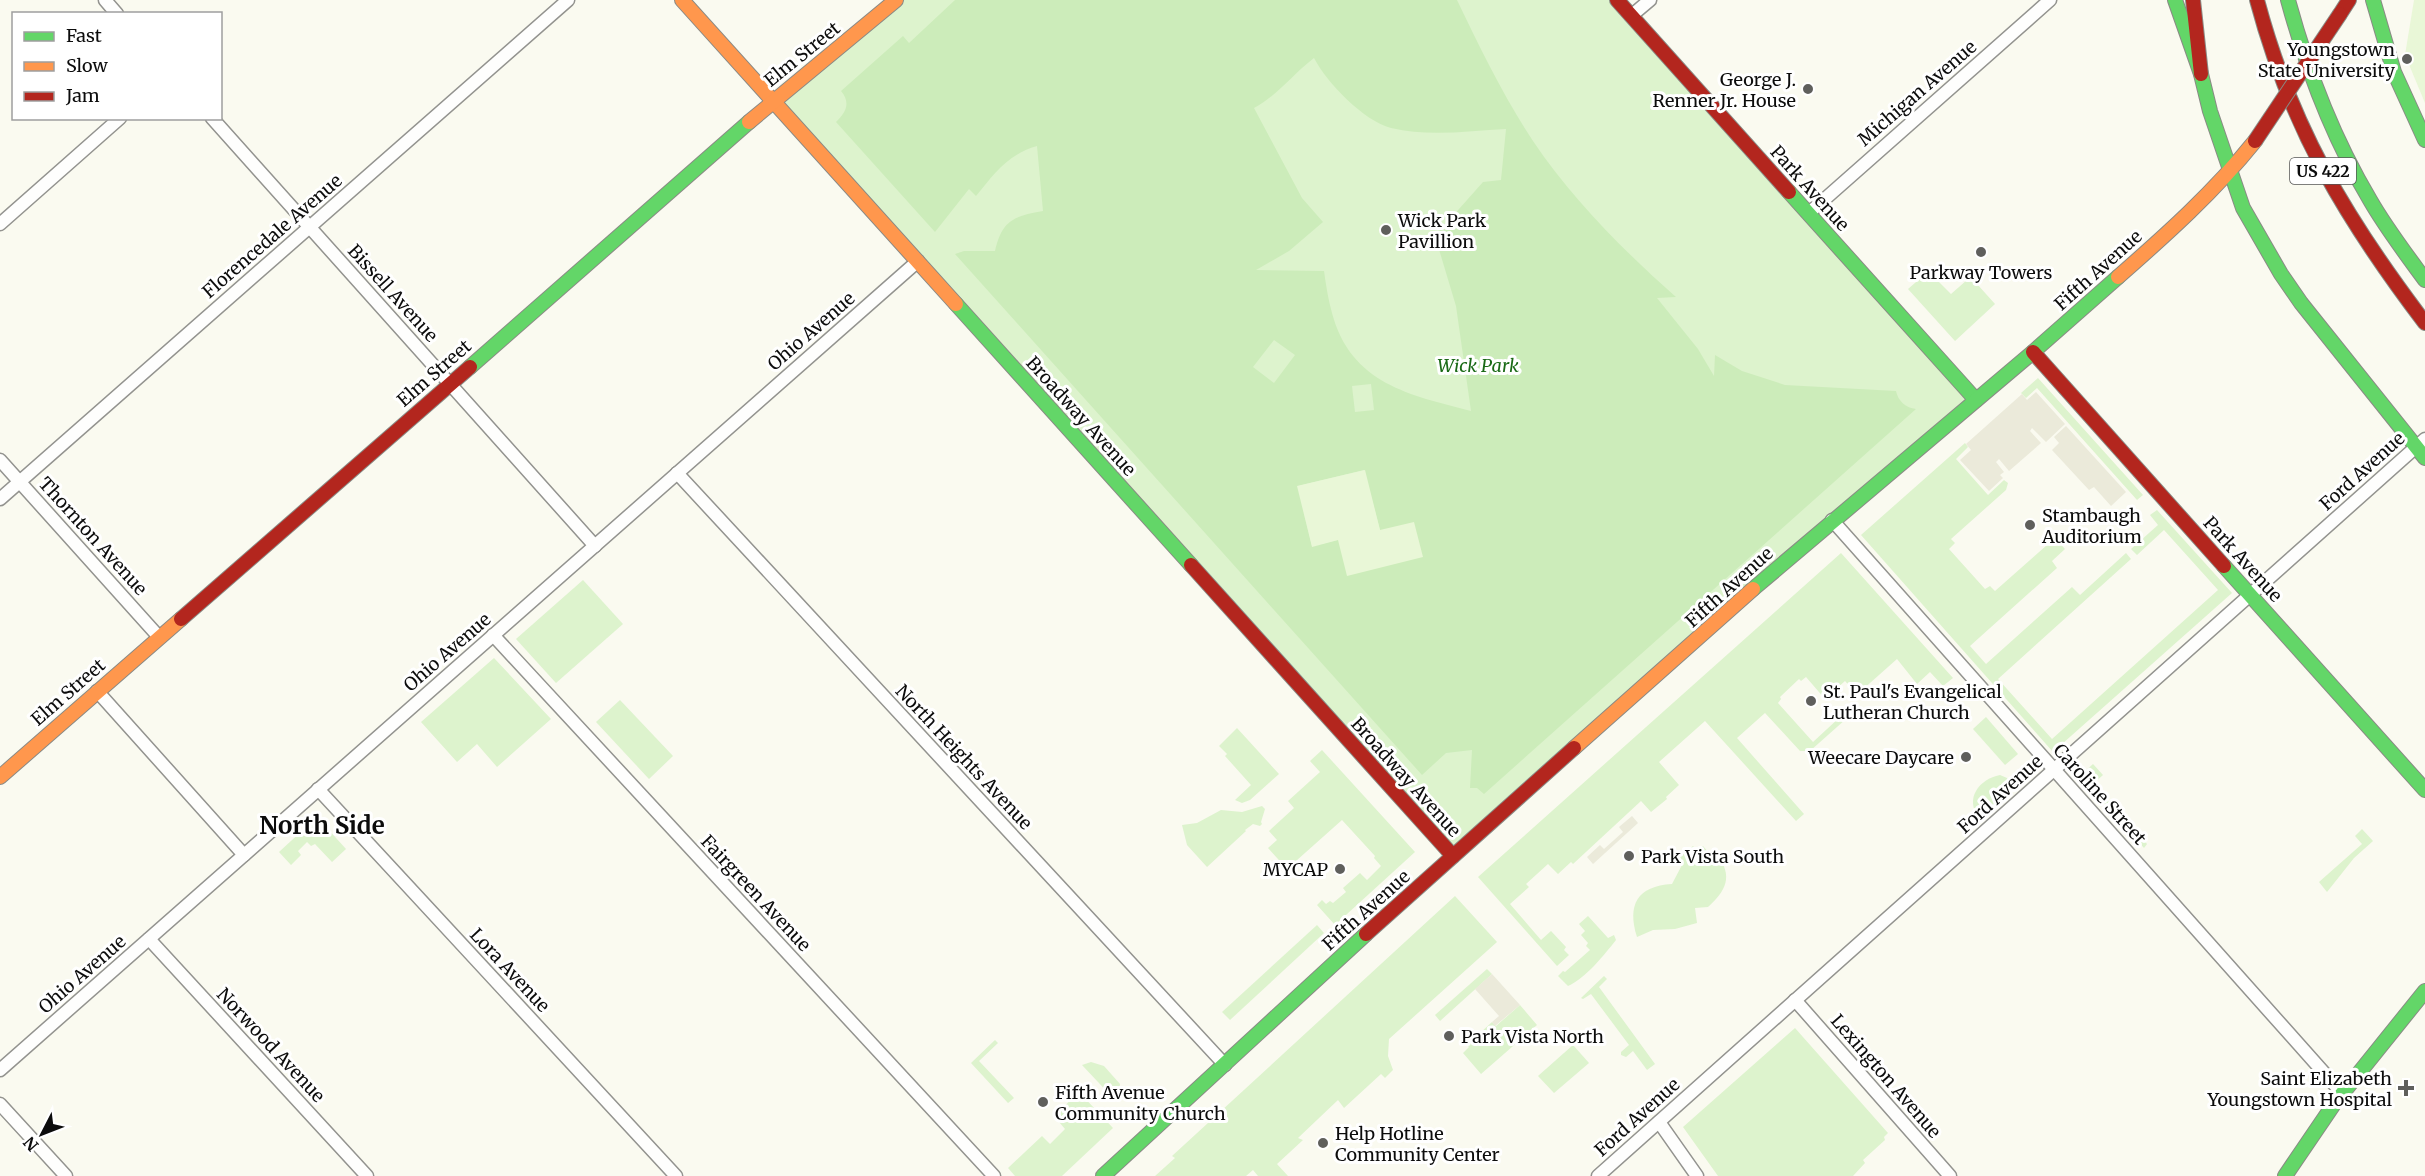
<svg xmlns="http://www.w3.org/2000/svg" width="2425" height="1176" font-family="Merriweather,serif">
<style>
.green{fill:#ddf3cd}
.forest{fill:#ccecba;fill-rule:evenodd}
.pitch{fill:#e9f7d7}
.plaza{fill:#ebeada}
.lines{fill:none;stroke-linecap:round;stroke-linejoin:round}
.street-casing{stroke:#93938f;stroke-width:15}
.fast-casing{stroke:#8a8a85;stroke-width:16}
.slow-casing{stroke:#8a8a85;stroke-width:16}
.jam-casing{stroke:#8a8a85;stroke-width:16}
.street{stroke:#fefefd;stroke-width:12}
.fast{stroke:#63d668;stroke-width:14}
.slow{stroke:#ff974d;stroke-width:14}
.jam{stroke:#b3261e;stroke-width:14}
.jam-bridge-casing{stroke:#8a8a85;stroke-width:16;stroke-linecap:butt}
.jam-bridge{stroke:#b3261e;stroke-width:14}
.poi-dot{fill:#5f5f5c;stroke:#fff;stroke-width:2}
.labels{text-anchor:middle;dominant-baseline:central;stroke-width:6;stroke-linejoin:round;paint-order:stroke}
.shield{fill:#fff;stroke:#555;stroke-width:1.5}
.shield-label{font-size:16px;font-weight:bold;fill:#0c0c0c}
.poi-label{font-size:18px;fill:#0c0c0c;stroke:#fff;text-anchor:start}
.street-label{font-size:18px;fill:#0c0c0c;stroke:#fff}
.park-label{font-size:18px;font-style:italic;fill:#1a6a16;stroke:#fff}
.district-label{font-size:24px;font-weight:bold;fill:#0c0c0c;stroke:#fff}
</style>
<rect width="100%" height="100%" fill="#fafaf0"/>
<g class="green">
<path d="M896,0h721l359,400 -523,456 -679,-755z"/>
<path d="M1930,270l7,10 14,14 16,-14 -2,-3 3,-3 27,30 -40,37 -47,-52z"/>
<path d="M2038,378l105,117 -6,5 -100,-112 -11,10 -5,-5z"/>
<path d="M1965,443l3,4 -12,12 32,36 16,-15 4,3 -2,7 -55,49 4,4 -6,6 36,40 5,-3 5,5 60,-53 10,11 -13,12 5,7 -87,78 16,18 86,-77 8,8 46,-42 5,6 -133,120 54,60 166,-149 -54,-60 -27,25 -6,-6 27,-24 -8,-10 7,-5 75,83 -179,159 -192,-217z"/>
<path d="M1841,553l112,125 -10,8 -13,-14 -13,12 -20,-25 -36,32 -2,-2 -5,2 -9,-10 -20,18 -19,-22 -5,4 -2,-2 -19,18 1,2 -3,4 35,39 27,-25 -2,-3 2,-2 6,7 -36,32h-10l-35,-38 -28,25 67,76 -8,7 -91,-100 -46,41 20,23 -13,12 1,2 -16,13 -10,-11 -68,63 -2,-2 -13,12 -10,-10 -22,20 3,3 -19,17 31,36 10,-9 15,16 -2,3 5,5 -12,11 -79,-89z"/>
<path d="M583,580l40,44 -67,59 -40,-44z"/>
<path d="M494,658l57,61 -54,48 -20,-23 -20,18 -36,-40z"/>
<path d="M620,700l53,56 -24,23 -53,-57z"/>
<path d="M1986,717l32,37 -13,11 -32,-36z"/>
<path d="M1237,728l42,46 -29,26 -8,3 -7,-3 16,-15 -26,-29 2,-2 -8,-8z"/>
<path d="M1322,750l93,102 -80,73 -18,-20 5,-5 4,4 4,-3 3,2 13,-11 -3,-4 17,-15 7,7 14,-14 -7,-8 1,-2 -33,-36 -55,49 -19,-21 9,-8 -8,-9 25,-23 -6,-7 32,-29 -10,-11z"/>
<path d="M2093,764l10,11 -10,9 54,60 -3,4 -64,-72z"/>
<path d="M2000,775l7,3 9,7 -37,33c-15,-19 0,-39 21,-43z"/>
<path d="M1262,806l3,3 -4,13 1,2 -2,2 -7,-2 -8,6 1,1 -39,36 -20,-22 -5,-20 15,-2 24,-13 21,2z"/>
<path d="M317,817l29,32 -14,13 -17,-18 -4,2 -4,-4 -9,9 3,4 -10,10 -12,-13z"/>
<path d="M2362,829l11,12 -19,17 -27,34 -8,-10 43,-38 -7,-8z"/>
<path d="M1693,846l4,5 6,-5 6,7 5,-3c18,23 16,37 -6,57l-13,1 2,15 -22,6 -22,1 -16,7c-10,-32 0,-51 35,-53l10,-19 -2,-8z"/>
<path d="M1455,896l42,46 -108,97 -1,17 5,14 -8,8 -4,-4 -37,34 -6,-8 -40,38 5,2 -26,24 11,12h-30l-5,-6 -7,6h-91l20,-18 -3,-2z"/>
<path d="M1588,916l20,22 6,-3 2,5c-11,14 -31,39 -48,46l-10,-10 5,-5 2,1 25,-22 -4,-4 2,-3 -7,-8 4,-4 -6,-7z"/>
<path d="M1317,925l7,8 -94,87 -8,-8z"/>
<path d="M1487,969l5,5 -52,47 -5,-6z"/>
<path d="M1604,976l3,3 -8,8 56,77 -8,6 -14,-19 -7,6 -5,-2v-3l8,-7 -38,-51 -8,5 -2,-1z"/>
<path d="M1520,1005l17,20 -56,49 -18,-21 6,-6 -2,-2 25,-23 4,4z"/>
<path d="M1795,1028l93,105 -4,4 1,3 -22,20 2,3 -12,13h-135l-35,-49z"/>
<path d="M995,1040l3,3 -19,18 35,37 -6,5 -37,-40z"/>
<path d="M1573,1045l16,18 -35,30 -16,-17z"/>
<path d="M1091,1062l13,4 16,18 -1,8 -5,7 -32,-34z"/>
<path d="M1079,1092l34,36 -51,48h-47l-7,-8 34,-32 8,8 15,-15 -11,-13z"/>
</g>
<path class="forest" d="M955,0h502c22,46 48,99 76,141 39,58 91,110 143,156l-19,1 41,51 16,27 1,-21 27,16 43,14 111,6c2,10 10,17 20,18l-432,385 -7,-6h-7l2,-38 -26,3 -24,22 -467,-521 9,-3h31c7,-30 18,-35 48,-40l-6,-65c-29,8 -43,28 -61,50l-7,-7 -34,43 -99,-110c10,-10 15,-19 5,-31l62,-55 6,7zM1314,58c13,25 50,63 77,70 37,9 78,3 115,1l-5,51 -18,2 -48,54 21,70 15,105c-61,-16 -120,-27 -139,-98 -4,-14 -6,-28 -8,-42l-68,-1 33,-19 34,-29 -21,-24 -48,-90c24,-13 39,-34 60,-50zM1274,340l21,15 -21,28 -21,-16zM1371,384l3,26 -19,2 -3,-26zM1364,470l16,60 -68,16 -14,-60z"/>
<g class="pitch">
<path d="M2414,0h11v103l-20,-48z"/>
<path d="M1365,470l15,60 34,-8 9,35 -76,19 -9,-36 -26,7 -15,-61z"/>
</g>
<g class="plaza">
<path d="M2036,392l29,32 -19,18 -14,-14 -2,3 11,12 -32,28 -10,-12 -3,3 8,10 -4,3 3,3 -14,13 -29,-31 11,-10 -5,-6 56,-50 5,6z"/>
<path d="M2066,426l60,66 -15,14 -17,-19 -5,3 -37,-40 7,-7 -5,-6z"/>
<path d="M1632,816l6,7 -45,41 -6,-7 13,-12 4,4 19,-17 -4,-5z"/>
<path d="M1492,974l28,31 -25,21 -3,-4 7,-6 -24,-27z"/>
</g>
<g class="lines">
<defs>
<g id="street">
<path d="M105,0l12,14"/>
<path d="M1631,16l19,-16"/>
<path d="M212,118l383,428"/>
<path d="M1809,213l241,-213"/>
<path d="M0,224l120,-106"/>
<path d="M0,460l159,177"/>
<path d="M677,473l548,592"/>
<path d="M0,499l568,-499"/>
<path d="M1832,520l510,573"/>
<path d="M493,635l501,541"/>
<path d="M97,691l147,164"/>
<path d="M318,789l358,387"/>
<path d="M149,939l218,237"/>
<path d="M1795,1000l155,176"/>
<path d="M0,1070l918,-809"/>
<path d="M0,1104l66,72"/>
<path d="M1659,1122l38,54"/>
<path d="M1598,1176l827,-737"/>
</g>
<g id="fast">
<path d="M2175,0l26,74 9,37 33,97 38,66 20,29 124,155"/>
<path d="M2288,0c19,70 45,138 82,200 16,28 36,54 55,80"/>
<path d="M2373,0l21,72 31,68"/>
<path d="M1789,192l187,208"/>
<path d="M956,304l235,261"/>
<path d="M470,367l279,-245"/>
<path d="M2224,566l201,224"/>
<path d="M1753,589l280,-237 85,-75"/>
<path d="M1103,1176l263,-242"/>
<path d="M2285,1176l49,-72 91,-113"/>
</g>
<g id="slow">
<path d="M682,0l274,304"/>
<path d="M749,122l147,-122"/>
<path d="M2118,277c49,-43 96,-85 137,-136"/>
<path d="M1574,748l179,-159"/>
<path d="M0,777l181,-158"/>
</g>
<g id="jam">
<path d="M1617,0l172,192"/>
<path d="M2193,0l8,74"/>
<path d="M2257,0c34,128 89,219 168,323"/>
<path d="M2340,14l9,-14"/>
<path d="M2033,352l191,214"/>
<path d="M1191,565l262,291"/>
<path d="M181,619l289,-252"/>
<path d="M1366,934l208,-186"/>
</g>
</defs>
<use href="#street" class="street-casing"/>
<use href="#fast" class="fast-casing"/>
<use href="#slow" class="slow-casing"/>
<use href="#jam" class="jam-casing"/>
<use href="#street" class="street"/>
<use href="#fast" class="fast"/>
<use href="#slow" class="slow"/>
<use href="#jam" class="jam"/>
<defs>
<path id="jam-bridge" d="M2255,141l85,-127"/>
</defs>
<use href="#jam-bridge" class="jam-bridge-casing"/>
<use href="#jam-bridge" class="jam-bridge"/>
</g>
<g class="poi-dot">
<circle cx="2407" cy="59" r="6"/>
<circle cx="1808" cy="89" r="6"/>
<circle cx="1386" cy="230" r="6"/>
<circle cx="1981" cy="252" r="6"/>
<circle cx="2030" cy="525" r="6"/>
<circle cx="1811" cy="701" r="6"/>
<circle cx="1966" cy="757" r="6"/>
<circle cx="1629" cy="856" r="6"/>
<circle cx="1340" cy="869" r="6"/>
<circle cx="1449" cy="1036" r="6"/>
<path d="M2403 1079h6v6h6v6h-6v6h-6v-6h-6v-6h6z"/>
<circle cx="1043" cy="1102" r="6"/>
<circle cx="1323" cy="1143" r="6"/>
</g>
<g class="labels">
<rect class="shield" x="2290" y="158" width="66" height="26" rx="4.5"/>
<g class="shield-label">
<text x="2323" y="171">US 422</text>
</g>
<g class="poi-label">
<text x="2395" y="49" text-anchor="end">Youngstown<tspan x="2395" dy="21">State University</tspan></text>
<text x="1796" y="79" text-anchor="end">George J.<tspan x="1796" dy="21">Renner Jr. House</tspan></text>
<text x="1398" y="220">Wick Park<tspan x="1398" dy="21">Pavillion</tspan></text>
<text x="1981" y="272" text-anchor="middle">Parkway Towers</text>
<text x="2042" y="515">Stambaugh<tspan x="2042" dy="21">Auditorium</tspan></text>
<text x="1823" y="691">St. Paul's Evangelical<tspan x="1823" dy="21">Lutheran Church</tspan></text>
<text x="1954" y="757" text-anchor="end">Weecare Daycare</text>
<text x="1641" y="856">Park Vista South</text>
<text x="1328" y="869" text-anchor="end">MYCAP</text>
<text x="1461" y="1036">Park Vista North</text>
<text x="2392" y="1078" text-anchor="end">Saint Elizabeth<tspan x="2392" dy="21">Youngstown Hospital</tspan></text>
<text x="1055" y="1092">Fifth Avenue<tspan x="1055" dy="21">Community Church</tspan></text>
<text x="1335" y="1133">Help Hotline<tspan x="1335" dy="21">Community Center</tspan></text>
</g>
<g class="street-label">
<text transform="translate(802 54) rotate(-39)">Elm Street</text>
<text transform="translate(1917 93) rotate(-41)">Michigan Avenue</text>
<text transform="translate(1810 188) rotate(48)">Park Avenue</text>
<text transform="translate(272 236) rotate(-41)">Florencedale Avenue</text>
<text transform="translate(2098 270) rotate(-42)">Fifth Avenue</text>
<text transform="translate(393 293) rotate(48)">Bissell Avenue</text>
<text transform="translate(811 331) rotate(-41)">Ohio Avenue</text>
<text transform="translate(434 373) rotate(-41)">Elm Street</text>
<text transform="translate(1081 416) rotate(48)">Broadway Avenue</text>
<text transform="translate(2362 471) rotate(-42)">Ford Avenue</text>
<text transform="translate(93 536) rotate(48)">Thornton Avenue</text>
<text transform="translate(2243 559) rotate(48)">Park Avenue</text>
<text transform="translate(1729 587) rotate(-42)">Fifth Avenue</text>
<text transform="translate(447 652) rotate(-41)">Ohio Avenue</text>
<text transform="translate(68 692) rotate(-41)">Elm Street</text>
<text transform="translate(964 757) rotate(47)">North Heights Avenue</text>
<text transform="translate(1406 777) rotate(48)">Broadway Avenue</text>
<text transform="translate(2000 794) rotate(-42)">Ford Avenue</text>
<text transform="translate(2100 794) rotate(48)">Caroline Street</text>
<text transform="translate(756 893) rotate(47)">Fairgreen Avenue</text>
<text transform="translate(1366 910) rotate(-42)">Fifth Avenue</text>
<text transform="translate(510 970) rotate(47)">Lora Avenue</text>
<text transform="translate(82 974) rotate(-41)">Ohio Avenue</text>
<text transform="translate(271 1045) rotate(47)">Norwood Avenue</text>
<text transform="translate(1886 1076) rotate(49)">Lexington Avenue</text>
<text transform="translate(1637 1117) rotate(-42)">Ford Avenue</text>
</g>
<g class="park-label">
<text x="1478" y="365">Wick Park</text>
</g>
<g class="district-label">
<text x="322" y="825">North Side</text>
</g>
</g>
<rect x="12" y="12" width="210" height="108" fill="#ffffff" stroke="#9e9e9e" stroke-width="1.5"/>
<rect x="24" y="32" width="30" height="9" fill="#63d668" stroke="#9e9e9e" stroke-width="1.5"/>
<text x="66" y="42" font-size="18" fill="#0c0c0c">Fast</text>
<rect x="24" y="62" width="30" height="9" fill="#ff974d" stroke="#9e9e9e" stroke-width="1.5"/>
<text x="66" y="72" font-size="18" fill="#0c0c0c">Slow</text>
<rect x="24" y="92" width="30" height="9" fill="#b3261e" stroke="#9e9e9e" stroke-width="1.5"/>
<text x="66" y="102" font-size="18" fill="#0c0c0c">Jam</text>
<g transform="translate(42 1134) rotate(228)" stroke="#ffffff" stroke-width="4.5" paint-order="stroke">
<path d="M0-4.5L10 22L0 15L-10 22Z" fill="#0c0c0c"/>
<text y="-9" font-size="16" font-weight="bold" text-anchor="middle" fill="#0c0c0c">N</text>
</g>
</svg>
